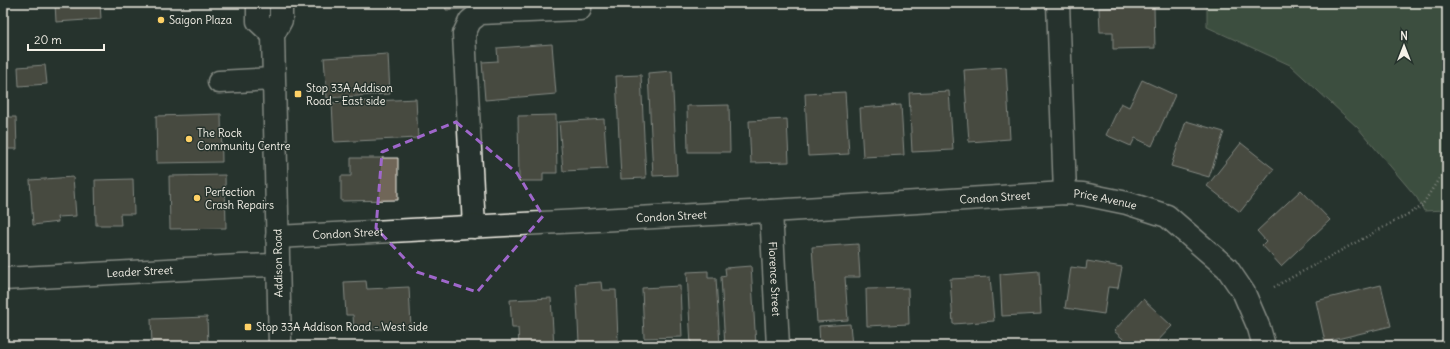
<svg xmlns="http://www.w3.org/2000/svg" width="1450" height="349" font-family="Delius,sans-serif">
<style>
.green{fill:#597055;stroke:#a6b09e}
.building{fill:#706659;stroke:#f4f1e8}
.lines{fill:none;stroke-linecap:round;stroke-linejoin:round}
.minor-casing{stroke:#f4f1e8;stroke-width:25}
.major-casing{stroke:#f4f1e8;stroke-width:25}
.path{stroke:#f4f1e8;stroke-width:2.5;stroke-dasharray:1 3;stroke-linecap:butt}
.minor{stroke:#26332d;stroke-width:22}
.major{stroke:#26332d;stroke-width:22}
.marked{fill:none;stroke:#9f67cb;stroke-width:3;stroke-dasharray:8 5;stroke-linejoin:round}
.poi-dot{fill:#ffd166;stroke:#26332d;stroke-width:1.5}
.labels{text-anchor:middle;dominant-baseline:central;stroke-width:3;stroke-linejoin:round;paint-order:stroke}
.poi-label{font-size:11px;fill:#f4f1e8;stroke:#26332d;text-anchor:start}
.street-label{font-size:11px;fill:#f4f1e8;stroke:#26332d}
</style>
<rect width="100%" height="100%" fill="#26332d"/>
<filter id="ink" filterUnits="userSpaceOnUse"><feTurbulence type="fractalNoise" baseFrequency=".025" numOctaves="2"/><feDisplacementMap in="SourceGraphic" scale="8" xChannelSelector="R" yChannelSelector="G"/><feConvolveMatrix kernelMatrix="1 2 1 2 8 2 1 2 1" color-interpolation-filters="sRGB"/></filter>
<g filter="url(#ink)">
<path class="green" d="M1207,3h240v207l-23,1 -7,-13 -59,-70 -68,-63 -83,-38z"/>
<g class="building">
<path d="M55,3h45l1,16 -45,3z"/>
<path d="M445,3h138l-137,7z"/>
<path d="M1154,7l1,41 -42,1v-17h-13l-1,-24z"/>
<path d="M552,44l4,50 -71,6 -3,-38 16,-1 -1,-13z"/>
<path d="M388,54l2,40 -63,4 -3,-40z"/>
<path d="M45,65l2,19 -28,2 -1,-19z"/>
<path d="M1006,67l4,72 -41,3 -5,-72z"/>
<path d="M672,71l5,104 -24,1 -5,-103z"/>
<path d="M641,75l5,103 -25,1 -5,-103z"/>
<path d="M1142,80l33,15 -23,51 -17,-8 -4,8 -25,-11 15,-32 8,4z"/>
<path d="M949,91l4,59 -41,2 -3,-59z"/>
<path d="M845,92l4,62 -41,2 -3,-62z"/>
<path d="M416,99l2,39 -84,4 -2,-39z"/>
<path d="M729,105l1,47h-42l-1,-46z"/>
<path d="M901,105l3,50 -41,2 -3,-49z"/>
<path d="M221,114l1,48 -65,1 -1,-47z"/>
<path d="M556,115l1,58h-14v8h-24l-1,-65z"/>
<path d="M3,117h13l1,32h-14z"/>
<path d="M604,119l3,50 -44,2 -4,-49z"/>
<path d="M787,119l2,43 -38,1 -2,-42z"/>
<path d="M1186,121l38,11 -15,45 -38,-11z"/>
<path d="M1241,143l33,26 -34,43 -33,-26z"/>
<path d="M351,158h47v42l-57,1v-25h10z"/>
<path d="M3,175h1l3,36 -4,1z"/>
<path d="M225,175l1,53 -56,1 -1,-53z"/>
<path d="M73,177l3,39 -19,1 1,5 -25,3 -3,-45z"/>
<path d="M133,179l1,35h-14l1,11h-25l-1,-45z"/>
<path d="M1301,190l29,30 -49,46 -19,-21 4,-4 -9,-10z"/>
<path d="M858,244l2,33h-15l3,43 -31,2 -5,-75z"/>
<path d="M1087,261l35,6 -4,21 -10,-1 -4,27 -39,-6 6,-41 15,2z"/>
<path d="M751,266l5,80h-31l-4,-69 5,-1 -1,-8z"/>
<path d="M708,271v7h8l4,68h-29l-4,-74z"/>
<path d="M1039,271l2,43 -39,2 -2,-42z"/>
<path d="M990,277l4,44 -41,3 -3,-45z"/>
<path d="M366,281l1,8 42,-2 2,41 -57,2 -1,-15h-7l-2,-33z"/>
<path d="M601,282l1,8h14l2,50 -39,2 -3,-58z"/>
<path d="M1381,285l10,41 -66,16 -9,-41z"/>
<path d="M680,286l2,51 -38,1 -2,-50z"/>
<path d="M908,288l1,36 -42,2 -1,-37z"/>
<path d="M551,298l3,48h-35l-1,-18h-6l-2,-28z"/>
<path d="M1143,299l29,27 -19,20h-22l-17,-15z"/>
<path d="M207,317l1,29h-56l-1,-27z"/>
<path d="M850,324l2,22h-32l-1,-20z"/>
<path d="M90,340l1,6h-49v-1z"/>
</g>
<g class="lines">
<defs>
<g id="minor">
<path d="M1058,3l7,190"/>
<path d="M219,82l54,-3"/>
<path id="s1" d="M771,211l7,135"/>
<path d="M474,227l-10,-193 6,-13 10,-8 100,-4"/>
<path id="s2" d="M277,237l494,-26 294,-18 18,1 44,9 40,13 60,52 17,25 15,35 5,18"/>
<path id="s3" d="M3,279l237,-13 37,-1"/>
</g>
<g id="major">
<path d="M258,3v18l15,14"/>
<path d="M280,346l-7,-311 8,-15v-17"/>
</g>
</defs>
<use href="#minor" class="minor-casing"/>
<use href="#major" class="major-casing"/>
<path class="path" d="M1274,287l147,-80 26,-41"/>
<use href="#minor" class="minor"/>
<use href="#major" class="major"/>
</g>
</g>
<path d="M0 0H1450V349H0ZM456,122l61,51 26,43 -66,76 -60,-20 -41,-44 6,-76z" fill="#26332d" fill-opacity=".55" fill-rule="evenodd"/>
<path class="marked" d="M456,122l61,51 26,43 -66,76 -60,-20 -41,-44 6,-76z"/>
<g class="poi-dot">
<circle cx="161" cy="20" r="4"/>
<rect x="294" y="90" width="8" height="8" rx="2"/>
<circle cx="189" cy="139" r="4"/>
<circle cx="197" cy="198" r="4"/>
<rect x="244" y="323" width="8" height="8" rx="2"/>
</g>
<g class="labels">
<g class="poi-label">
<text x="169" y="20">Saigon Plaza</text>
<text x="306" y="88">Stop 33A Addison<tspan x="306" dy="13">Road - East side</tspan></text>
<text x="197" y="133">The Rock<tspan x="197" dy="13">Community Centre</tspan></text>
<text x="205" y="192">Perfection<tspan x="205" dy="13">Crash Repairs</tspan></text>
<text x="256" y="327">Stop 33A Addison Road - West side</text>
</g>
<g class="street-label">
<text stroke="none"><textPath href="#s2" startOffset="719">Condon Street</textPath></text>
<text stroke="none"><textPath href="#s2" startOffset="830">Price Avenue</textPath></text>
<text stroke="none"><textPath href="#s2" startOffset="395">Condon Street</textPath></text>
<text stroke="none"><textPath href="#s2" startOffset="71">Condon Street</textPath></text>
<text transform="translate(278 263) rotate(-91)">Addison Road</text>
<text stroke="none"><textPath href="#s3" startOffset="137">Leader Street</textPath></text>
<text stroke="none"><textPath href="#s1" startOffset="68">Florence Street</textPath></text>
</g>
</g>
<rect width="1450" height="349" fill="none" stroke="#26332d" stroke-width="16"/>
<rect x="8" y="8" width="1434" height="333" fill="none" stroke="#f4f1e8" stroke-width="1.5" filter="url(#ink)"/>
<g transform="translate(1404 46)" stroke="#26332d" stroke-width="3" paint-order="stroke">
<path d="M0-3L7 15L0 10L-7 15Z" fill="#f4f1e8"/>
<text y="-6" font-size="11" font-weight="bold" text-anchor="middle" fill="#f4f1e8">N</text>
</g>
<path d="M28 44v6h76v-6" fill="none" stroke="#f4f1e8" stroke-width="2"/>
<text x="34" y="44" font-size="12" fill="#f4f1e8" stroke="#26332d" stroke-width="3" paint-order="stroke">20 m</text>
</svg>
